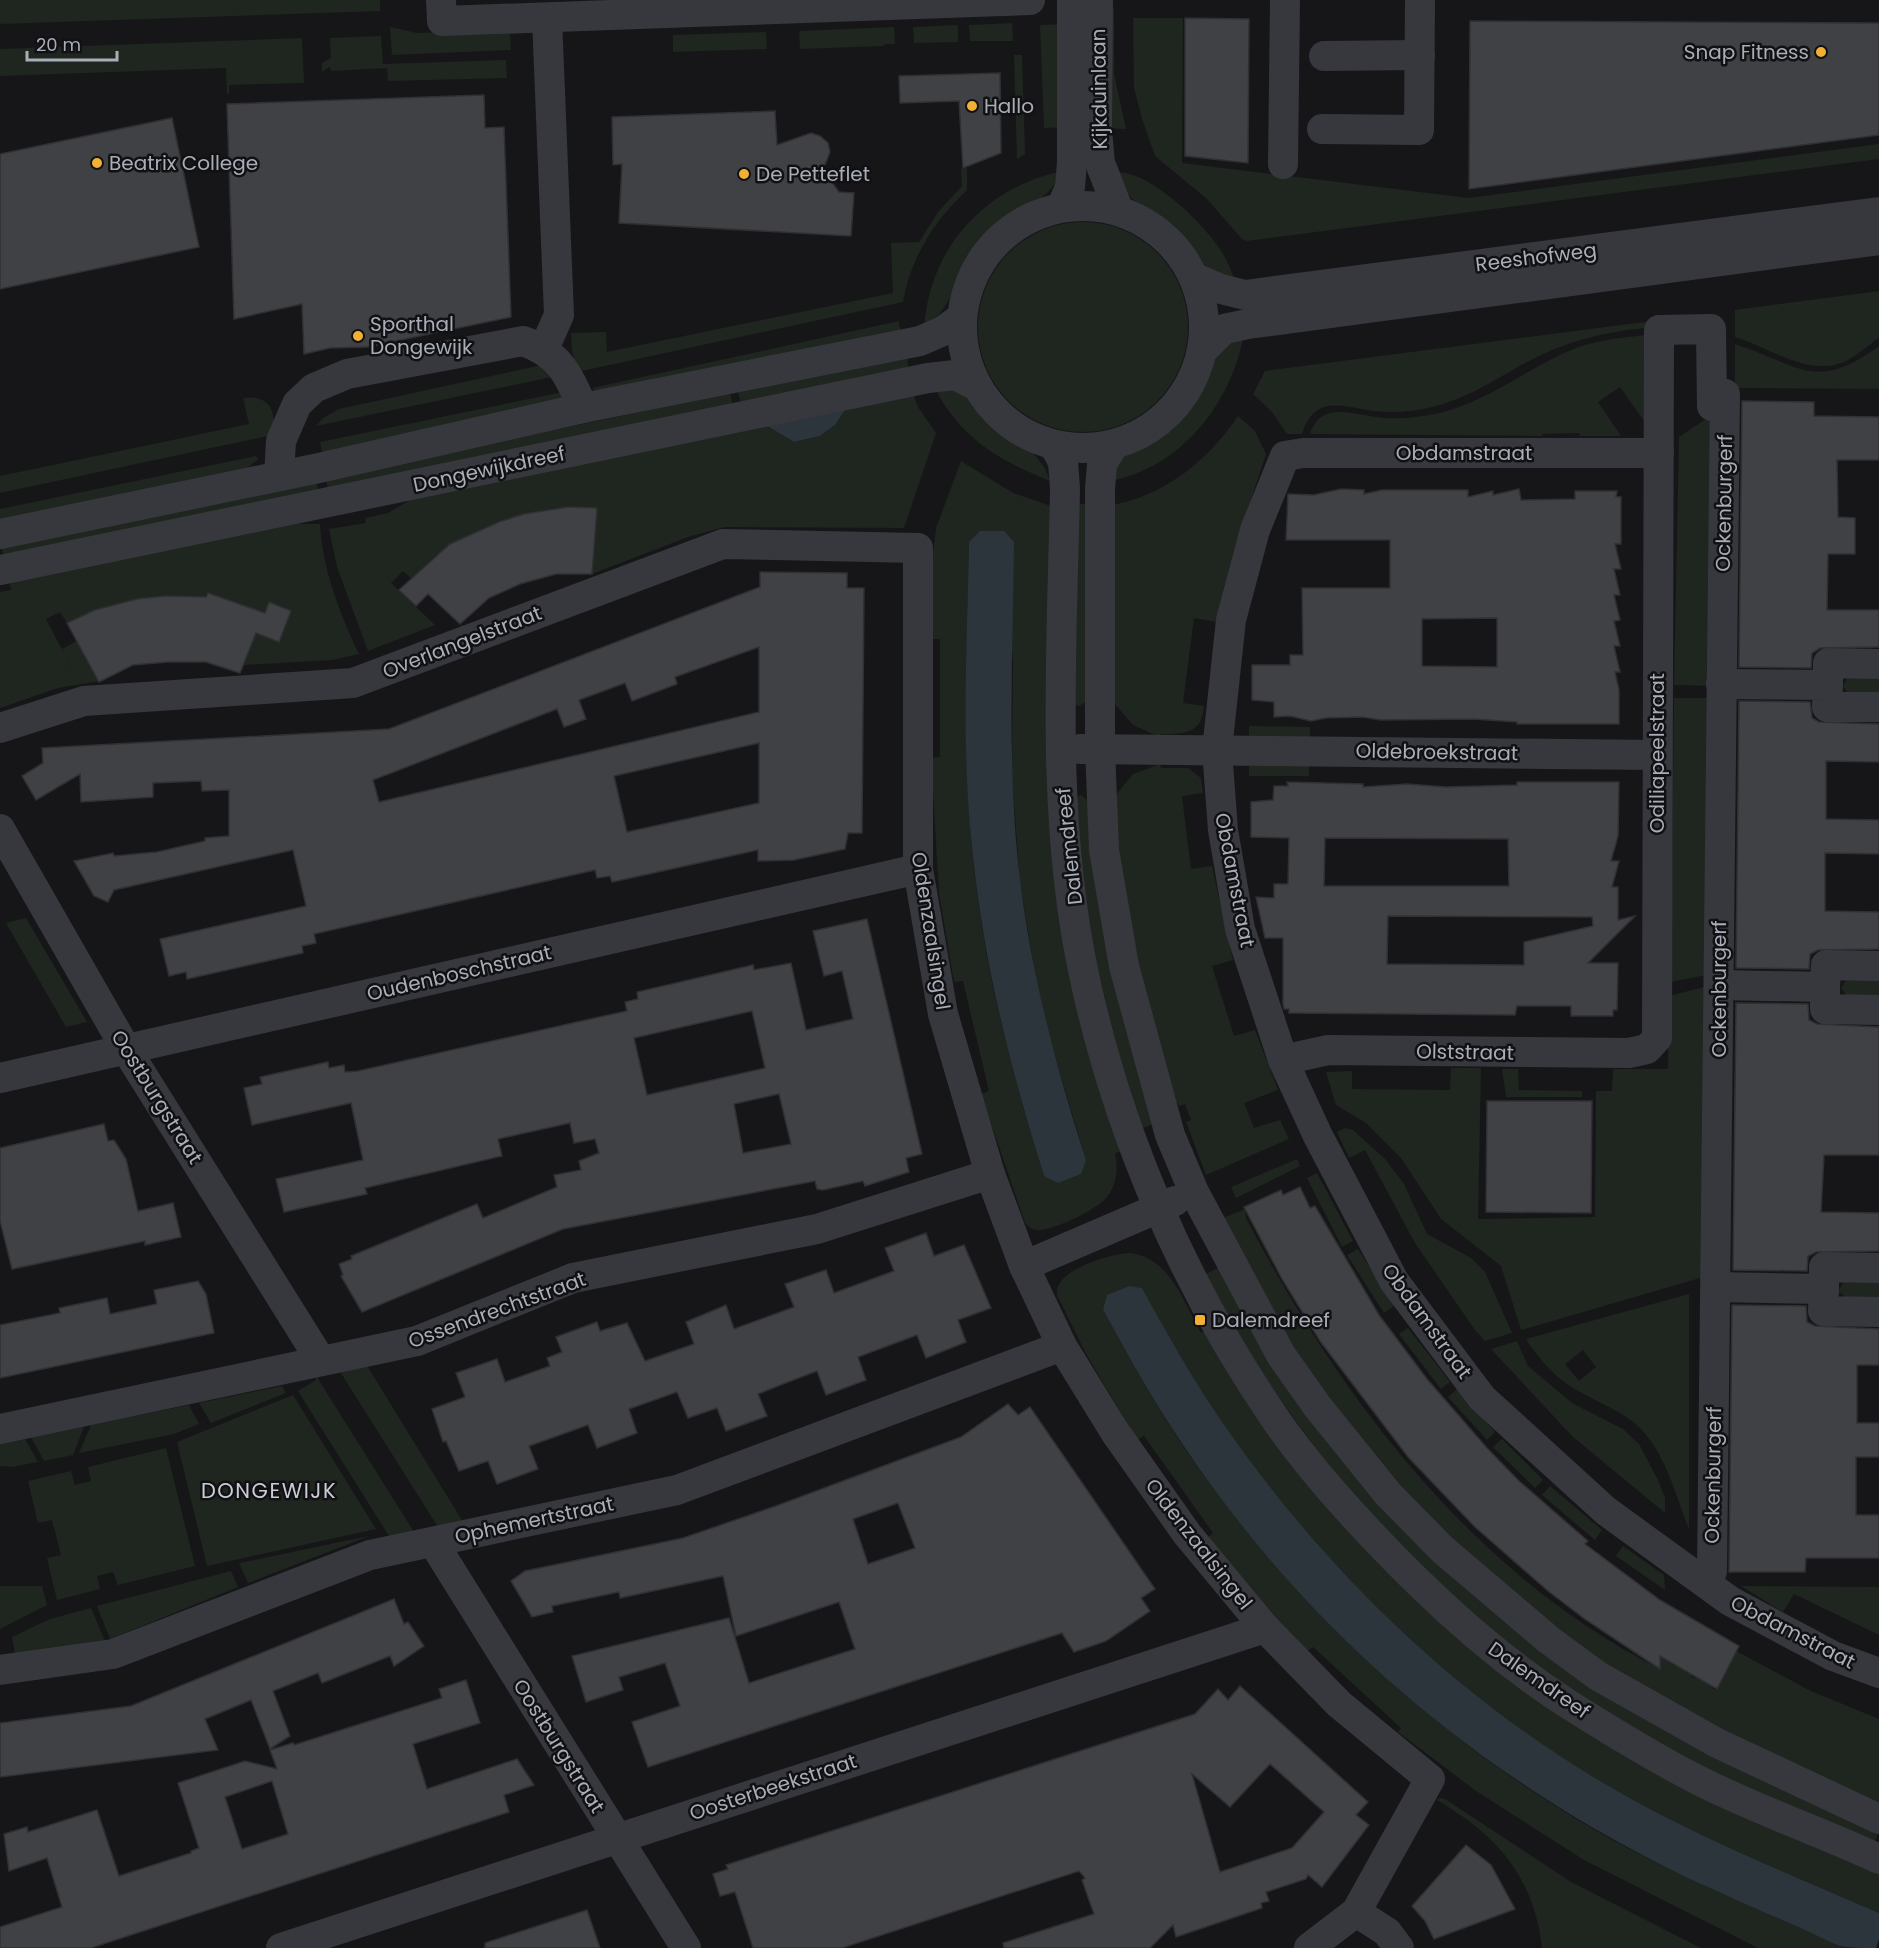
<svg xmlns="http://www.w3.org/2000/svg" width="1879" height="1948" font-family="Poppins,sans-serif">
<style>
.green{fill:#1e261f;fill-rule:evenodd}
.water{fill:#2c353c}
.building{fill:#404145;stroke:#303034;stroke-width:1.5;fill-rule:evenodd}
.lines{fill:none;stroke-linecap:round;stroke-linejoin:round}
.minor{stroke:#37383d;stroke-width:30}
.poi-dot{fill:#f2b134;stroke:#111113;stroke-width:2}
.labels{text-anchor:middle;dominant-baseline:central;stroke-width:5;stroke-linejoin:round;paint-order:stroke}
.poi-label{font-size:20px;fill:#a8adb8;stroke:#111113;text-anchor:start}
.street-label{font-size:20px;fill:#a8adb8;stroke:#111113}
.neighbourhood-label{font-size:21px;letter-spacing:1.5px;fill:#c9ccd4;stroke:#111113}
</style>
<rect width="100%" height="100%" fill="#161618"/>
<g class="green">
<path d="M0,0h380v11l-380,13z"/>
<path d="M1106,9h8v65l12,55 -19,-1z"/>
<path d="M1133,18h50l-1,145 287,35 410,-54v15l-632,82 -5,-2 -35,-40 -52,-43 -12,-34 -9,-34z"/>
<path d="M1012,23l1,18h-43l-1,-16z"/>
<path d="M1064,24l-1,103 -19,1 -4,-103z"/>
<path d="M958,25v17l-44,1 -1,-16z"/>
<path d="M390,27l27,6 93,-3 1,20 -119,5z"/>
<path d="M894,27l1,17h-10l-1,2 -84,3 -1,-18z"/>
<path d="M766,32l1,17 -94,3v-17z"/>
<path d="M381,36l2,28 123,-4 1,18 -119,3 -1,-13 -55,3 -3,-4 -7,5v-9l9,-5 -1,-20z"/>
<path d="M302,38l2,45 -75,2v9h-2l-1,-26 -226,8v-27z"/>
<path d="M1014,55h8l3,99 -8,5z"/>
<path d="M967,167v23c-33,31 -56,67 -64,112l-326,70 -5,-21 -1,-18 35,-1 1,20 286,-59 -2,-50 28,-1 19,-30 24,-26 -1,-16z"/>
<path d="M1062,171c-16,38 -52,37 -78,67 -28,32 -25,63 -60,91 5,-81 60,-141 138,-158z"/>
<path d="M1116,172c34,-1 86,50 104,77 7,10 11,22 16,34l-27,-13 -32,-35 -46,-37z"/>
<circle cx="1083" cy="327" r="105"/>
<path d="M1879,291v47c-12,8 -22,18 -35,24 -37,15 -75,-15 -109,-25v-27z"/>
<path d="M899,321l2,16 -302,56 -7,-5z"/>
<path d="M1645,322v6c-42,4 -81,14 -118,34 -33,18 -61,38 -99,46 -17,4 -37,5 -54,3 -31,-4 -59,-18 -72,23h-15l-15,-22 -19,-18 12,-23z"/>
<path d="M1645,335l-1,86 -24,-34 -22,15 23,34h-41l-1,-3 -36,1 -1,2 -232,-2c12,-36 47,-17 75,-16 17,1 34,-1 50,-4 47,-10 86,-41 129,-61 25,-12 54,-15 81,-18z"/>
<path d="M1243,339c-14,67 -63,129 -133,142l13,-25 41,-24 21,-21 33,-58 15,-13z"/>
<path d="M1735,344c65,21 80,49 144,2v43l-144,-1z"/>
<path d="M907,357l2,13 -168,35 -3,-13z"/>
<path d="M542,365l10,12 -236,49 7,-8 16,-9z"/>
<path d="M945,386l24,12 26,30 39,26 11,14 5,13c-47,-19 -84,-39 -111,-85l-2,-5z"/>
<path d="M912,390l6,17 18,26 -32,95 -179,-1 -37,10 -96,37 -24,-67c-71,7 -103,27 -156,72l-9,-8 -12,12 44,42 -67,26 -31,-84 -8,-38 37,-6 -1,-5 23,-5 24,-14zM846,408l-11,17 -15,11 -26,6 -26,-15z"/>
<path d="M563,392l6,12 -246,53 -3,-15z"/>
<path d="M730,393l3,13 -405,85 -2,-13z"/>
<path d="M243,398c28,-4 34,15 30,37l-273,58v-17l249,-52z"/>
<path d="M1715,413l-1,273 -40,-1 5,-248z"/>
<path d="M1238,416l17,15 11,23 -33,100 -16,68 -23,-4 -11,85 21,3c-2,28 -20,28 -43,28l-1,3 -27,-12 -19,-22 -6,-197c56,-10 99,-44 130,-90z"/>
<path d="M256,456l2,3 -13,11 -245,55v-16z"/>
<path d="M961,461l52,32 41,14 -2,235 74,408 -11,3c3,16 2,31 -8,44 -9,12 -51,32 -66,33 -7,1 -11,-2 -16,-7l-44,-129 8,-3 -26,-110 -9,1 -15,-89 -8,-135 9,-1v-118h-8l1,-85 3,-26zM983,532h18l12,129 -1,114 8,108 15,90 11,53 40,134c-12,21 -20,23 -42,16 -34,-108 -62,-216 -72,-329 -10,-101 -5,-203 -3,-305z"/>
<path d="M316,480l3,13 -315,66 -3,-13z"/>
<path d="M1074,504h14l-2,198 -7,4 -6,-3z"/>
<path d="M295,524h25c2,44 20,90 39,130l-27,6 -89,5 13,-32 23,9 12,-31 -22,-9 -4,11c-73,-25 -128,-21 -198,10l-7,-11 -14,7 33,63 -17,-33 15,-8 22,40 -41,7 -58,20v-116l11,-2 -2,-12z"/>
<path d="M1879,671v30l-31,-7 -5,-8 5,-9z"/>
<path d="M1674,698h40l-3,276 -40,8z"/>
<path d="M1249,726l61,1v13l-61,-2z"/>
<path d="M1309,762v14h-60v-11z"/>
<path d="M1160,764l1,4h27l13,10 2,15 -21,3 9,73 21,-3 21,94 -21,6 22,70 21,-6 23,60 -34,13 10,25 26,-8 9,19 -83,36 -20,-53 5,-2 -6,-16 -6,2 -3,-5 -8,3 -36,-134 -21,-176 4,2 18,-22z"/>
<path d="M1081,795l7,6 26,182 40,141 -14,5 -18,-54 -32,-131 -15,-146z"/>
<path d="M26,918l61,104 -21,5 -60,-104z"/>
<path d="M1879,973v29l-32,-6 -6,-8 6,-9z"/>
<path d="M1712,985l-5,291 -186,54 -20,-64 -60,-47 -40,-61 -35,-35 -30,-18 -10,-33 26,-1v18l98,1 1,-22h30l-3,151 117,-2 1,-126h16l1,-22h55l1,-73z"/>
<path d="M1502,1069h16l1,21 63,1v6h-76z"/>
<path d="M1345,1128l8,2 32,29 19,25 23,50 44,24 14,14 27,61 -27,8 -10,-11 -60,-87 -50,-93 -16,8 -12,-26z"/>
<path d="M1297,1159l3,7 -64,32 -5,-11z"/>
<path d="M1317,1173l36,68 -11,6 -35,-69z"/>
<path d="M1245,1209l1,9c93,179 230,359 414,451l1,-38 21,13 -11,20 4,2 11,-19 16,9 -11,21 4,1 11,-19 6,29 4,2 20,-39 75,40 68,28v90l-267,-134 -180,-148 -124,-150 -85,-159z"/>
<path d="M1358,1249l36,57 -10,7 -37,-58z"/>
<path d="M1129,1253c41,4 54,48 72,80l8,-4 244,295 426,247v42c-85,-37 -172,-72 -253,-117 -164,-92 -302,-225 -408,-379 -28,-42 -52,-85 -76,-129 -20,-4 -31,4 -39,22 26,47 52,94 82,139 102,147 235,275 388,368 87,53 181,90 273,131h-88l-174,-88 -108,-69 -78,-59 3,-4 -88,-81 -7,5 -99,-113 6,-6 -69,-97 -7,4 -52,-88 -28,-57c-5,-24 53,-41 72,-42z"/>
<path d="M1218,1268l225,298 436,266 -6,14 -131,-58 -150,-84 -83,-60 -76,-65 -72,-76 -42,-50 -60,-83 -56,-95z"/>
<path d="M1879,1275v29l-31,-5 -9,-7c2,-17 26,-16 40,-17z"/>
<path d="M1689,1294v235c-13,-33 -23,-74 -48,-100 -15,-16 -40,-25 -59,-36 -24,-12 -42,-32 -56,-54zM1583,1350l13,17 -17,14 -14,-17z"/>
<path d="M1408,1328l42,54 -9,7 -42,-55z"/>
<path d="M1517,1341l11,25 44,37 51,26 16,15 19,36 7,18v15l-93,-77 -81,-87z"/>
<path d="M366,1364l97,158 -25,5 -99,-157z"/>
<path d="M315,1374l99,158 -25,4 -91,-145 18,-11z"/>
<path d="M282,1386l4,7 -75,30 -12,-20z"/>
<path d="M1457,1389l38,43 -8,8 -39,-43z"/>
<path d="M293,1395l83,134 -169,37 -30,-124z"/>
<path d="M189,1405l10,19 -25,10 -95,19 12,-28z"/>
<path d="M84,1427l-11,28 -29,6 -13,-24z"/>
<path d="M25,1439l13,23 -26,5 -12,-1v-22z"/>
<path d="M1502,1439l41,41 -8,8 -42,-41z"/>
<path d="M166,1448l29,118 -77,19 -5,-13 -16,4 3,13 -43,11 -10,-42 14,-3 -9,-35 -14,3 -10,-42 43,-10 4,14 16,-4 -3,-14z"/>
<path d="M1550,1486l52,44 -7,10 -53,-45z"/>
<path d="M369,1536l-121,47 -9,-20h1z"/>
<path d="M1623,1546l41,29 1,15 -49,-34z"/>
<path d="M231,1571l7,16 -128,52 -13,-33z"/>
<path d="M0,1586h42l5,19 -47,24z"/>
<path d="M1741,1586l138,1v48l-85,-41 -11,18z"/>
<path d="M91,1608l14,33 -90,14 -3,-18 38,-18z"/>
<path d="M1439,1798l6,1 126,83 130,66h-159c-8,-71 -45,-113 -105,-148z"/>
</g>
<g class="water">
<path d="M847,407l-12,18 -15,11 -26,6 -27,-16z"/>
<path d="M980,531h24l10,11c-1,90 -5,179 0,268 6,120 35,236 72,350l-5,14 -23,9 -14,-7c-34,-108 -61,-215 -72,-329 -11,-101 -5,-204 -3,-305z"/>
<path d="M1129,1286l13,2c24,43 48,87 76,128 106,155 244,288 408,380 81,45 168,80 253,117v26l-3,9c-10,0 -22,0 -31,-1 -13,-3 -26,-11 -38,-16 -29,-13 -58,-25 -86,-38 -217,-96 -404,-249 -536,-445 -30,-44 -56,-91 -82,-138l4,-15z"/>
</g>
<g class="building">
<path d="M1185,18l64,1 -1,144 -63,-7z"/>
<path d="M1470,21l409,2v112l-410,54z"/>
<path d="M1000,73l1,80 -38,15 -4,-67 -59,2 -1,-27z"/>
<path d="M484,95l1,33 19,-1 7,190 -144,30 -37,1 -26,6 -2,-50 -68,15 -7,-215z"/>
<path d="M775,111l2,34 34,-12 9,3 8,7 2,9 -7,18 16,22 15,1 -3,43 -232,-13 3,-59 -9,1 -1,-48z"/>
<path d="M172,118l27,129 -199,42v-135z"/>
<path d="M1742,401l72,1v14l65,1v43h-42l1,57 17,1v36h-27l-1,56h52v37l-59,1 -8,5 -1,15 -72,-1z"/>
<path d="M1341,489l23,1v4l18,-4h86v7l25,-6v4l26,-6 2,11 54,-1v-8h42l-1,6h5v47h-6l6,25h-7l6,26h-6l6,25 -6,1 6,25h-6l6,26h-5l4,18v34h-102v-2l-44,-3 -92,1 -19,-3 -36,1 -15,3 -21,-5 -16,1v-15l-22,-2v-35h38v-10h13l-1,-67h88v-48h-104l2,-46 26,1zM1497,618v49l-75,-1v-47z"/>
<path d="M568,507l29,1 -5,66h-36l-36,10 -31,14 -29,26 -32,-30 -12,12 -17,-16 51,-46 49,-22 25,-8z"/>
<path d="M760,572l87,1v15h17l-2,245h-14l-3,16 -51,11 -36,1v-11l-146,32 -2,-6 -13,2 -2,-8 -281,64 2,9 -14,3 1,7 -116,26 -1,-7 -17,4 -9,-37 146,-33 -13,-56 -179,40 -6,12 -14,-6 -20,-35 39,-8 1,3 43,-4 48,-11v-3l24,-2v-46l-27,1 -1,-10 -48,2v14l-72,5 -1,-28 -44,26 -14,-24 21,-13 -1,-15 347,-19 371,-142zM759,647v65l-380,90 -6,-22 184,-71 7,18 22,-8 -7,-19 46,-17 7,18 45,-17 -2,-7zM759,743v60l-132,29 -13,-56z"/>
<path d="M208,593l57,20 4,-11 22,9 -12,31 -23,-9 -16,40 -34,-11h-38l-35,3 -34,17 -32,-59 28,-13 42,-11 28,-3 41,1z"/>
<path d="M1739,701l71,1 2,16 7,4 60,2v38l-53,-1v58l53,1v34l-54,-1v58l54,1v37l-61,1 -8,4 -1,15 -73,-1z"/>
<path d="M1287,782l76,2v3l44,-3 39,3 71,-2v-3h102l-1,54 -7,25h8l-7,26h6v33l17,-4 -47,47h30l-1,47h-4v6h-42v-10h-54l-2,9 -226,-2v-4h-5l-1,-5v-66h-18l-9,-41 18,1v-14h14l1,-46 -38,-1v-35l22,-2 1,-14h14zM1325,838l183,1 1,47h-185zM1388,916l204,1 1,9 -69,16v23l-137,-1z"/>
<path d="M867,919l55,235 -16,4 3,14 -44,14 -2,-5 -40,9 -6,-1 -2,-8 -252,48 -201,83 -21,-36 2,-1 -4,-11 13,-5 -1,-3 126,-52 6,14 74,-31 -3,-12 27,-5 -2,-9 20,-8 -4,-14 -21,4 -4,-20 -72,16 4,17 -137,32 2,6 -83,18 -8,-33 87,-19 -12,-57 -99,22 -8,-37 18,-4 -2,-7 68,-15 1,6 15,-3 1,7 13,-1 237,-53 32,-7 -2,-9 13,-3 -1,-7 116,-27 1,5 37,-7 15,67 47,-11 -11,-48 -18,5 -11,-45zM752,1011l13,57 -118,27 -13,-57zM779,1094l12,50 -48,9 -9,-49z"/>
<path d="M1736,1003l72,1 1,16 8,4 62,3v128h-55l-3,57 58,1v38l-63,1 -8,4 -1,15 -74,-1z"/>
<path d="M1487,1101h105l-1,112 -105,-1z"/>
<path d="M104,1124l4,17 6,-1 12,19 12,52 35,-8 8,34 -36,8v-4l-133,28 -12,-48v-73z"/>
<path d="M1300,1187l10,21 5,-2 64,109 48,64 60,69 32,33 69,60 -3,3 75,56 79,46 -22,43 -57,-33v13l-74,-49 -38,-29 -73,-64 -67,-70 -88,-116 -38,-62 -38,-72 37,-17 2,5z"/>
<path d="M926,1233l8,23 30,-11 27,63 -33,12 8,22 -40,16 -9,-23 -59,22 8,23 -40,15 -9,-24 -29,11 -30,12 9,22 -41,15 -9,-23 -29,10 -11,-26 -48,17 8,24 -40,15 -9,-23 -59,21 9,23 -41,15 -9,-23 -29,10 -13,-30 -3,1 -11,-33 33,-12 -9,-24 41,-14 8,23 45,-16 -3,-8 15,-6 -6,-15 41,-15 3,9 27,-8 18,38 49,-17 -8,-22 40,-17 8,24 60,-22 -9,-23 41,-14 8,23 60,-22 -9,-23z"/>
<path d="M198,1281l8,13 8,39 -214,45v-53l60,-12 -1,-5 48,-10 3,16 47,-10 -3,-14z"/>
<path d="M1732,1305l74,1 1,16 8,4 64,3v36h-22v58h22v34h-23v58h23v43h-73l-1,14h-76z"/>
<path d="M1008,1404l10,11 12,-8 125,182 -14,9 9,13 -44,30 -32,11 -12,-19 -414,134 -16,-45 48,-16 -15,-43 -46,14 4,13 -37,12 -14,-46 157,-38 20,65 106,-34 -16,-47 -103,34 -13,-60 -103,22 -1,-6 -67,14 1,6 -21,5 -21,-36 14,-10 158,-33 93,-32 185,-69zM898,1503l17,45 -47,16 -15,-45z"/>
<path d="M394,1599l10,25 4,-2 16,24 -30,20 -4,-10 -68,27 -4,-10 -45,18 17,45 -20,13 -19,-49 -46,19 13,31 -218,27v-54l131,-17z"/>
<path d="M466,1680l14,43 -67,21 14,45 90,-30 17,26 -30,10 5,17 -418,136h-91v-21l62,-20 -15,-49 -38,13 -5,-37 23,-7 1,5 69,-22 22,66 72,-23v-2l8,-3 -21,-65 67,-22 32,8 -7,-19 23,-7 1,2 148,-47 -3,-9zM272,1781l16,53 -46,15 -17,-52z"/>
<path d="M1240,1686l128,116 -12,13 13,10 -47,62 -14,-12 -2,4 -40,13 3,9 -8,2 1,5 -86,29 -3,-12 -23,23h-146l-1,-5 91,-29 -12,-34 3,-2 -6,-7 -237,77h-89l-18,-56 -15,4 -7,-22 15,-5 -2,-4 469,-151 23,-25 10,11zM1270,1764l54,48 -32,36 -72,24 -28,-98 38,33z"/>
<path d="M1466,1845l25,20 24,44 -81,30 -9,-18 -13,-15z"/>
<path d="M587,1910l13,38h-115v-5z"/>
</g>
<g class="lines">
<g class="minor">
<path d="M441,0l1,21 588,-21"/>
<path d="M1098,0l-1,130 3,33 18,46"/>
<path d="M1324,56l96,-1"/>
<path d="M1322,129l97,1 1,-130"/>
<path d="M1283,164l2,-164"/>
<circle cx="1083" cy="327" r="121"/>
<path d="M1062,206l8,-19 2,-25v-162"/>
<path d="M1195,278l26,11 24,6 634,-83"/>
<path d="M544,349l15,-34 -12,-297"/>
<path d="M1204,349l20,-20 24,-5 631,-84"/>
<path d="M1054,445l9,17 2,26c-3,162 -15,327 19,487 34,159 100,311 192,445 41,59 92,113 143,163 46,45 95,86 149,121 41,26 84,52 128,75 58,30 123,52 183,80"/>
<path d="M1113,446l-11,18 -2,25v259l4,102 20,116 46,169 24,57 87,163 36,51 71,88 54,55 107,91 49,36 119,67 162,76"/>
<path d="M1659,453h-356l-18,3 -30,74 -24,90 -14,130 6,80 17,99 43,131 35,76 76,145 88,117 124,113 124,90 103,55 46,17"/>
<path d="M279,476l2,-35 16,-37 17,-16 33,-14 176,-33c37,13 45,33 60,67"/>
<path d="M0,534l319,-66 264,-60 337,-67 23,-10 19,-14"/>
<path d="M0,570l928,-192 27,-3 22,11"/>
<path d="M1721,684l107,1 -1,22h52"/>
<path d="M1828,685v-22l51,1"/>
<path d="M0,728l84,-27 269,-18 370,-139 195,4v321l25,145 47,160 34,92 38,80 53,86 72,102 78,94 74,76 91,75 -74,133 -47,36"/>
<path d="M1080,749l576,6"/>
<path d="M0,829l126,220 195,312"/>
<path d="M1719,985l106,2v22l54,1"/>
<path d="M1825,987l1,-22 53,1"/>
<path d="M1283,1060l45,-10 301,3 18,-4 10,-11 2,-708 52,-1 1,77"/>
<path d="M0,1078l918,-209"/>
<path d="M1024,1266l151,-65"/>
<path d="M1716,1287l108,2 -1,22 56,1"/>
<path d="M1824,1289v-22l55,1"/>
<path d="M0,1429l417,-88 156,-63 244,-49 173,-55"/>
<path d="M433,1542l253,406"/>
<path d="M1707,1584l5,-13 13,-1177"/>
<path d="M0,1670l113,-16 257,-99 307,-65 385,-144"/>
<path d="M1356,1912l31,20 12,16"/>
<path d="M281,1948l984,-320"/>
</g>
</g>
<g class="poi-dot">
<circle cx="1821" cy="52" r="6"/>
<circle cx="972" cy="106" r="6"/>
<circle cx="97" cy="163" r="6"/>
<circle cx="744" cy="174" r="6"/>
<circle cx="358" cy="336" r="6"/>
<rect x="1194" y="1314" width="12" height="12" rx="3"/>
</g>
<g class="labels">
<g class="poi-label">
<text x="1809" y="52" text-anchor="end">Snap Fitness</text>
<text x="984" y="106">Hallo</text>
<text x="109" y="163">Beatrix College</text>
<text x="756" y="174">De Petteflet</text>
<text x="370" y="324">Sporthal<tspan x="370" dy="23">Dongewijk</tspan></text>
<text x="1212" y="1320">Dalemdreef</text>
</g>
<g class="street-label">
<text transform="translate(1099 89) rotate(-91)">Kijkduinlaan</text>
<text transform="translate(1536 257) rotate(-7)">Reeshofweg</text>
<text x="1464" y="453">Obdamstraat</text>
<text transform="translate(489 469) rotate(-12)">Dongewijkdreef</text>
<text transform="translate(1724 503) rotate(-89)">Ockenburgerf</text>
<text transform="translate(462 642) rotate(-21)">Overlangelstraat</text>
<text transform="translate(1437 752) rotate(1)">Oldebroekstraat</text>
<text transform="translate(1657 753) rotate(-90)">Odiliapeelstraat</text>
<text transform="translate(1069 846) rotate(-96)">Dalemdreef</text>
<text transform="translate(1235 880) rotate(79)">Obdamstraat</text>
<text transform="translate(931 931) rotate(81)">Oldenzaalsingel</text>
<text transform="translate(459 973) rotate(-13)">Oudenboschstraat</text>
<text transform="translate(1719 989) rotate(-90)">Ockenburgerf</text>
<text transform="translate(1465 1052) rotate(1)">Olststraat</text>
<text transform="translate(157 1097) rotate(58)">Oostburgstraat</text>
<text transform="translate(497 1310) rotate(-20)">Ossendrechtstraat</text>
<text transform="translate(1427 1321) rotate(54)">Obdamstraat</text>
<text transform="translate(1713 1475) rotate(-89)">Ockenburgerf</text>
<text transform="translate(534 1520) rotate(-12)">Ophemertstraat</text>
<text transform="translate(1199 1544) rotate(52)">Oldenzaalsingel</text>
<text transform="translate(1793 1632) rotate(27)">Obdamstraat</text>
<text transform="translate(1539 1680) rotate(35)">Dalemdreef</text>
<text transform="translate(559 1746) rotate(58)">Oostburgstraat</text>
<text transform="translate(773 1787) rotate(-18)">Oosterbeekstraat</text>
</g>
<g class="neighbourhood-label">
<text x="269" y="1490">DONGEWIJK</text>
</g>
</g>
<path d="M27 51v9h90v-9" fill="none" stroke="#a8adb8" stroke-width="3"/>
<text x="36" y="51" font-size="18" fill="#a8adb8" stroke="#111113" stroke-width="4.5" paint-order="stroke">20 m</text>
</svg>
